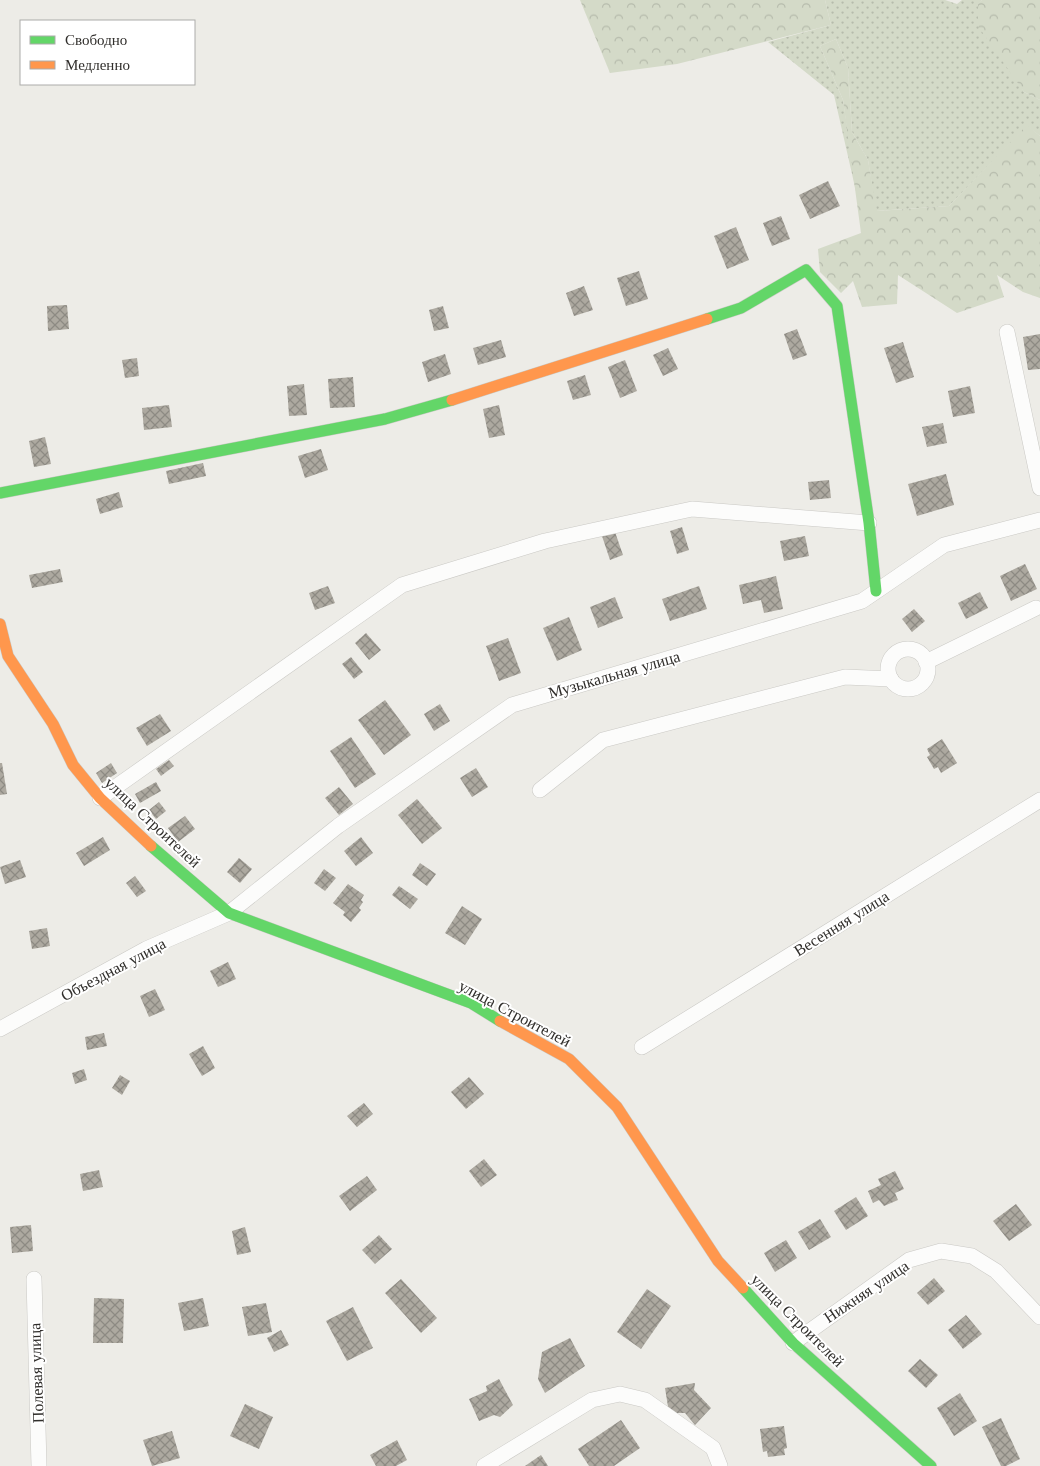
<svg xmlns="http://www.w3.org/2000/svg" width="1040" height="1466" font-family="'Libre Baskerville',serif">
<style>
.grass{fill:url(#grass-dots)}
.forest{fill:url(#forest-crowns)}
.building{fill:url(#building-cross-hatch)}
.lines{fill:none;stroke-linecap:round;stroke-linejoin:round}
.street-casing{stroke:#cac9c5;stroke-width:16}
.fast-casing{stroke:#cac9c5;stroke-width:12}
.slow-casing{stroke:#cac9c5;stroke-width:12}
.street{stroke:#fcfcfb;stroke-width:15}
.fast{stroke:#63d668;stroke-width:11}
.slow{stroke:#ff974d;stroke-width:11}
.labels{text-anchor:middle;dominant-baseline:central;stroke-width:4;stroke-linejoin:round;paint-order:stroke}
.street-label{font-size:16px;fill:#302e2b;stroke:#fff}
</style>
<defs>
<pattern id="grass-dots" width="8" height="8" patternUnits="userSpaceOnUse" patternTransform="scale(1.25)"><rect width="8" height="8" fill="#d4dac8"/><path d="M2 2h.1M6 6h.1" fill="none" stroke="#b6bbac" stroke-width="1.8" stroke-linecap="round"/></pattern>
<pattern id="forest-crowns" width="20" height="18" patternUnits="userSpaceOnUse" patternTransform="scale(1.25)"><rect width="20" height="18" fill="#d4dac8"/><path d="M2 6a3 3 0 1 1 6 0M12 15a3 3 0 1 1 6 0" fill="none" stroke="#b6bbac"/></pattern>
<pattern id="building-cross-hatch" width="8" height="8" patternUnits="userSpaceOnUse" patternTransform="scale(1.25)"><rect width="8" height="8" fill="#ada9a0"/><path d="M0 0l8 8M0 8l8-8" fill="none" stroke="#8d8a83"/></pattern>
</defs>
<rect width="100%" height="100%" fill="#edece7"/>
<path class="grass" d="M825,0h120l12,4 5,-4h20l-4,5 46,87 16,8v36l-13,-10 -78,80 -73,5 -8,-51 -16,-28 -4,-64 -12,-29 -16,7 23,54 17,109 -26,-114 -66,-53 63,-17z"/>
<g class="forest">
<path d="M580,0h245l6,25 -154,39 -67,9z"/>
<path d="M982,0h58v100l-16,-8 -46,-66v-22z"/>
<path d="M836,39l12,29 4,64 16,28 9,51 72,-5 78,-81 13,11v162l-17,-6 -26,-17 7,22 -47,16 -59,-38 -1,29 -35,3 -9,-26 -12,12 -21,-21 -2,-23 43,-16 -18,-133 -23,-54z"/>
</g>
<g class="building">
<path d="M828,181l12,25 -30,13 -11,-24z"/>
<path d="M781,216l9,23 -18,7 -9,-23z"/>
<path d="M736,227l13,33 -22,9 -13,-33z"/>
<path d="M639,271l9,28 -22,7 -9,-28z"/>
<path d="M584,286l9,24 -19,6 -8,-23z"/>
<path d="M67,305l2,24 -21,2 -1,-25z"/>
<path d="M443,306l6,22 -15,3 -5,-21z"/>
<path d="M797,329l10,26 -14,5 -9,-26z"/>
<path d="M1040,334v35l-12,1 -5,-33z"/>
<path d="M501,340l5,17 -28,8 -5,-17z"/>
<path d="M903,342l11,35 -18,6 -12,-35z"/>
<path d="M668,348l10,21 -15,7 -10,-21z"/>
<path d="M445,354l6,20 -23,8 -6,-20z"/>
<path d="M137,358l2,18 -14,2 -3,-18z"/>
<path d="M625,360l12,31 -17,7 -12,-31z"/>
<path d="M585,375l6,20 -18,5 -6,-19z"/>
<path d="M353,377l2,30 -25,1 -2,-29z"/>
<path d="M304,384l3,31 -18,1 -2,-30z"/>
<path d="M970,386l5,27 -22,4 -5,-26z"/>
<path d="M169,405l3,22 -28,3 -2,-22z"/>
<path d="M499,405l6,30 -16,3 -6,-29z"/>
<path d="M943,423l4,20 -20,4 -5,-20z"/>
<path d="M45,437l6,27 -17,3 -5,-26z"/>
<path d="M321,449l7,21 -23,8 -7,-22z"/>
<path d="M203,463l3,13 -37,8 -3,-13z"/>
<path d="M946,474l8,31 -37,11 -9,-32z"/>
<path d="M829,480l2,18 -21,2 -2,-18z"/>
<path d="M119,492l4,15 -23,7 -4,-15z"/>
<path d="M682,527l7,23 -12,4 -7,-23z"/>
<path d="M615,532l8,23 -13,5 -8,-24z"/>
<path d="M805,536l4,20 -25,5 -4,-20z"/>
<path d="M1025,564l12,25 -26,12 -11,-25z"/>
<path d="M60,569l3,13 -31,6 -3,-13z"/>
<path d="M776,576l7,33 -19,4 -3,-13 -18,4 -4,-19z"/>
<path d="M328,586l7,17 -20,7 -6,-17z"/>
<path d="M699,586l8,23 -37,12 -8,-22z"/>
<path d="M980,592l8,16 -22,11 -8,-16z"/>
<path d="M615,597l8,21 -25,10 -8,-21z"/>
<path d="M914,609l11,12 -13,11 -10,-13z"/>
<path d="M569,617l13,33 -25,11 -14,-33z"/>
<path d="M366,633l15,17 -12,10 -14,-17z"/>
<path d="M508,638l13,35 -22,8 -13,-35z"/>
<path d="M351,657l12,15 -9,7 -12,-15z"/>
<path d="M385,700l26,35 -27,20 -26,-35z"/>
<path d="M440,704l10,17 -16,10 -10,-17z"/>
<path d="M160,714l11,17 -24,15 -11,-18z"/>
<path d="M351,737l25,37 -21,14 -25,-37z"/>
<path d="M942,739l15,24 -16,10 -3,-6 -4,2 -7,-12 3,-2 -3,-6z"/>
<path d="M169,760l5,6 -13,10 -5,-7z"/>
<path d="M0,763h2l5,31 -7,1z"/>
<path d="M111,763l6,10 -15,10 -6,-10z"/>
<path d="M476,768l12,19 -16,10 -12,-19z"/>
<path d="M156,782l5,9 -21,12 -5,-9z"/>
<path d="M339,787l14,17 -14,11 -14,-17z"/>
<path d="M417,799l25,29 -20,16 -24,-29z"/>
<path d="M159,802l7,9 -10,8 -7,-9z"/>
<path d="M185,816l10,13 -17,13 -10,-14z"/>
<path d="M103,837l7,13 -26,16 -8,-13z"/>
<path d="M361,837l12,16 -17,13 -12,-15z"/>
<path d="M239,858l13,11 -12,14 -13,-11z"/>
<path d="M20,860l6,17 -21,7 -5,-17z"/>
<path d="M420,863l16,11 -9,12 -15,-11z"/>
<path d="M324,869l12,9 -11,13 -11,-8z"/>
<path d="M135,876l11,15 -9,6 -11,-14z"/>
<path d="M348,884l16,11 -3,5 2,2 -4,6 2,2 -10,12 -8,-7 2,-3 -12,-9z"/>
<path d="M399,886l19,13 -8,10 -18,-14z"/>
<path d="M462,906l20,13 -17,26 -20,-12z"/>
<path d="M47,928l3,18 -18,3 -3,-18z"/>
<path d="M228,962l8,17 -18,8 -8,-16z"/>
<path d="M155,989l10,21 -16,7 -9,-21z"/>
<path d="M104,1033l3,13 -20,4 -2,-13z"/>
<path d="M203,1046l12,22 -13,8 -13,-22z"/>
<path d="M84,1069l3,11 -12,4 -3,-11z"/>
<path d="M120,1075l10,6 -8,14 -10,-7z"/>
<path d="M469,1077l15,17 -18,15 -15,-17z"/>
<path d="M364,1103l9,11 -16,13 -10,-11z"/>
<path d="M484,1159l13,16 -16,12 -12,-16z"/>
<path d="M99,1170l4,17 -20,4 -3,-17z"/>
<path d="M895,1171l9,18 -9,4 3,7 -14,6 -5,-6 -6,3 -5,-12 13,-6 -3,-6z"/>
<path d="M367,1176l10,14 -27,21 -11,-15z"/>
<path d="M856,1197l12,19 -22,14 -12,-19z"/>
<path d="M1016,1204l16,21 -23,16 -16,-20z"/>
<path d="M820,1219l11,18 -22,13 -11,-18z"/>
<path d="M31,1225l2,26 -21,2 -2,-26z"/>
<path d="M245,1227l6,25 -14,3 -5,-24z"/>
<path d="M379,1235l13,14 -17,15 -13,-14z"/>
<path d="M786,1240l11,18 -22,14 -11,-19z"/>
<path d="M934,1278l11,13 -17,14 -11,-12z"/>
<path d="M401,1279l36,39 -16,15 -36,-40z"/>
<path d="M647,1289l24,17 -30,43 -24,-17z"/>
<path d="M94,1298l30,1 -1,44h-30z"/>
<path d="M203,1298l6,28 -25,5 -6,-28z"/>
<path d="M266,1303l6,29 -24,4 -6,-29z"/>
<path d="M353,1307l20,41 -26,13 -21,-40z"/>
<path d="M966,1315l16,19 -19,15 -15,-19z"/>
<path d="M281,1330l8,15 -15,7 -7,-14z"/>
<path d="M570,1338l15,28 -40,27 -7,-14 4,-27z"/>
<path d="M920,1359l18,16 -12,13 -18,-17z"/>
<path d="M499,1379l14,26 -13,12 -6,-2 -15,6 -10,-22 18,-8 -1,-5z"/>
<path d="M695,1383l-1,7 17,18 -16,17 -10,-12h-16l-4,-25z"/>
<path d="M960,1393l17,28 -23,15 -17,-28z"/>
<path d="M245,1404l28,13 -14,32 -29,-13z"/>
<path d="M1001,1418l19,41 -14,7h-5l-19,-39z"/>
<path d="M621,1420l19,28 -26,18h-25l-11,-17z"/>
<path d="M784,1426l3,22 -3,1 1,6 -17,2 -1,-6 -4,1 -3,-23z"/>
<path d="M172,1431l8,27 -28,8 -9,-26z"/>
<path d="M397,1440l10,20 -11,6h-20l-6,-11z"/>
<path d="M541,1455l7,11h-23z"/>
</g>
<g class="lines">
<defs>
<g id="street">
<path d="M1007,332l33,156"/>
<circle cx="908" cy="669" r="20"/>
<path d="M926,662l110,-54"/>
<path d="M540,790l63,-50 242,-63 46,2"/>
<path d="M100,798l302,-213 143,-44 147,-32 177,14"/>
<path d="M0,1029l146,-80 83,-36 109,-87 174,-121 350,-104 82,-56 96,-25"/>
<path d="M642,1047l398,-247"/>
<path d="M34,1279l5,187"/>
<path d="M793,1343l116,-83 32,-9 31,5 24,15 44,46"/>
<path d="M484,1466l108,-66 28,-6 25,6 68,48 7,18"/>
</g>
<g id="fast">
<path d="M707,319l34,-11 65,-38 31,36 32,217 7,68"/>
<path d="M0,493l385,-74 67,-19"/>
<path d="M151,846l78,67 242,90 29,18"/>
<path d="M743,1288l50,55 138,123"/>
</g>
<g id="slow">
<path d="M452,400l255,-81"/>
<path d="M0,624l8,32 45,68 20,41 27,33 51,48"/>
<path d="M500,1021l69,38 48,48 101,154 25,27"/>
</g>
</defs>
<use href="#street" class="street-casing"/>
<use href="#fast" class="fast-casing"/>
<use href="#slow" class="slow-casing"/>
<use href="#street" class="street"/>
<use href="#fast" class="fast"/>
<use href="#slow" class="slow"/>
</g>
<g class="labels">
<g class="street-label">
<text transform="translate(614 674) rotate(-16)">Музыкальная улица</text>
<text transform="translate(153 822) rotate(43)">улица Строителей</text>
<text transform="translate(841 923) rotate(-32)">Весенняя улица</text>
<text transform="translate(113 969) rotate(-28)">Объездная улица</text>
<text transform="translate(515 1013) rotate(28)">улица Строителей</text>
<text transform="translate(866 1291) rotate(-34)">Нижняя улица</text>
<text transform="translate(798 1320) rotate(45)">улица Строителей</text>
<text transform="translate(36 1373) rotate(-92)">Полевая улица</text>
</g>
</g>
<rect x="20" y="20" width="175" height="65" fill="#ffffff" stroke="#acabaa"/>
<rect x="30" y="36" width="25" height="8" fill="#63d668" stroke="#acabaa"/>
<text x="65" y="45" font-size="15" fill="#302e2b">Свободно</text>
<rect x="30" y="61" width="25" height="8" fill="#ff974d" stroke="#acabaa"/>
<text x="65" y="70" font-size="15" fill="#302e2b">Медленно</text>
</svg>
